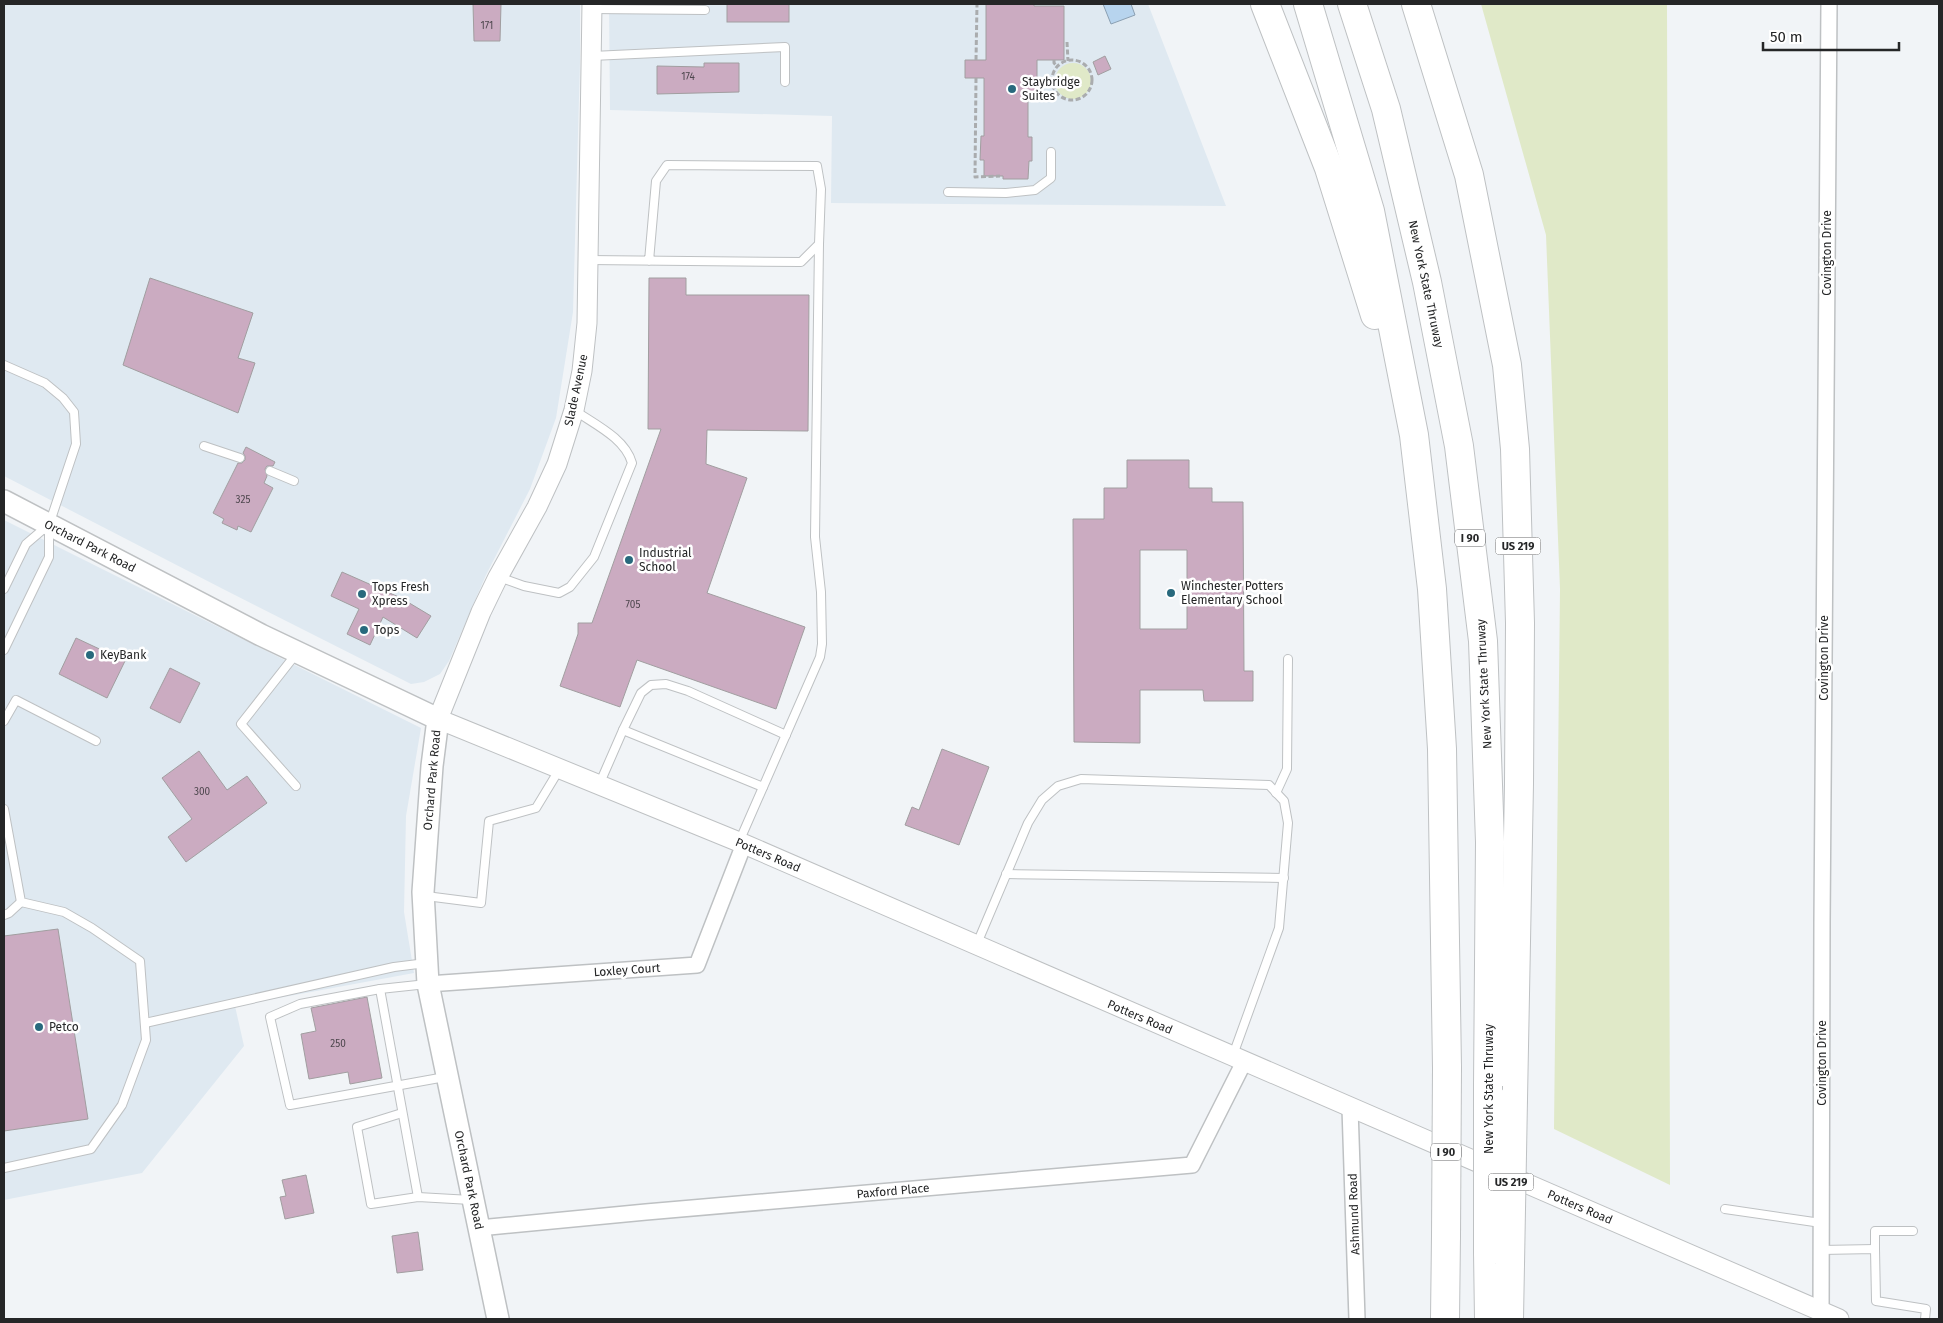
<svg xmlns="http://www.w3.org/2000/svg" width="1943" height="1323" font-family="'Fira Sans',sans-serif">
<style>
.built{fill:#dfe9f1}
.green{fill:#e0e9c8}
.water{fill:#b7d4ee;stroke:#8ba0b2}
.building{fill:#cbabc1;stroke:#a19ea0;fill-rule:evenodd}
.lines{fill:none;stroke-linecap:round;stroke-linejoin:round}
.service-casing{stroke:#bec1c3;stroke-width:10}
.minor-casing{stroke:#bec1c3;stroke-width:18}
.tertiary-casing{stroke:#bec1c3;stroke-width:21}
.secondary-casing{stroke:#bec1c3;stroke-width:24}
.motorway-casing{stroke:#bec1c3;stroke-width:30}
.path{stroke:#aaacae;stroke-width:3;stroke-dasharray:5 2.5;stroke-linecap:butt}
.service{stroke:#fff;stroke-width:8}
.minor{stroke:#fff;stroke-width:15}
.tertiary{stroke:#fff;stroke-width:19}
.secondary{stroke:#fff;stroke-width:21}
.motorway{stroke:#fff;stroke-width:28}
.motorway-bridge-casing{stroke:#bec1c3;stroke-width:30;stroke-linecap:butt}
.motorway-bridge{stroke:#fff;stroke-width:28}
.poi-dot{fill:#28697d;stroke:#fff;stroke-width:2}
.labels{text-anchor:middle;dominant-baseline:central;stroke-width:5;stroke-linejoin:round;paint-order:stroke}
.number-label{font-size:10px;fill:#4e474e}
.shield{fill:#fff;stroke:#666768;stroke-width:1}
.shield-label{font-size:11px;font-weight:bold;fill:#252627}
.poi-label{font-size:12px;fill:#252627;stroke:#fff;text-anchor:start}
.street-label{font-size:12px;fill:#252627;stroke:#fff}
</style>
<rect width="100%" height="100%" fill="#f1f4f7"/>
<g class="built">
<path d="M4,4h576v58l-7,250 -17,106 -26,71 -44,86 -37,86 -9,13 -16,8 -13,2 -188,-95 -219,-113z"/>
<path d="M609,4h539l78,202 -395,-3 1,-87 -222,-6z"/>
<path d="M4,520l417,208 -15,88 -2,96 10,61 -179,33 9,40 -102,127 -138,27z"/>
</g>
<g class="green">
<path d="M1481,4h186l3,1181 -116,-56 6,-540 -14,-354z"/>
<circle cx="1073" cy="81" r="18"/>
</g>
<path class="water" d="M1103,4h28l4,11 -24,9z"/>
<g class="building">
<path d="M473,4h28l-1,37h-26z"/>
<rect x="727" y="4" width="62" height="18"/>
<path d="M986,4h48v2h30v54h-27v39h-9v38h4v24h-3l-1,18h-25v-3h-19v-16h-4l1,-24h3v-58h-19v-18h21z"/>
<path d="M1105,56l6,13 -13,6 -5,-13z"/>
<path d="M704,63h35v29l-82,2v-28l47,1z"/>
<path d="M150,278l103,35 -15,45 17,5 -17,50 -115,-48z"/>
<path d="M649,278h37v17h123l-1,136 -101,-1 -1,34 41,14 -40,115 98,34 -29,82 -139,-49 -17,47 -60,-21 18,-52v-11h14l69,-194h-13z"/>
<path d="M246,447l29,15 -2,4h-6l-2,3 2,7 -3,7 9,5 -22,44 -13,-6 -1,4 -15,-7 2,-4 -11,-6 25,-50h4l3,-3v-4l-2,-3z"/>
<path d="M1127,460h62v28h23v14h31l1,169h9v30h-49l-1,-11h-63v53l-66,-1 -1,-223h31v-31h23zM1140,550h47v79h-47z"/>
<path d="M342,572l59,26 30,18 -14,22 -34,-21 -13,28 -23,-11 12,-25 -28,-13z"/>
<path d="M76,638l49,23 -18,37 -48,-24z"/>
<path d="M170,668l30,15 -20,40 -30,-15z"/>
<path d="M942,749l47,18 -30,78 -54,-20 7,-18 7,3z"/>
<path d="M199,751l28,39 20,-14 20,27 -81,59 -18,-25 24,-18 -30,-41z"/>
<path d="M58,929l30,190 -84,12v-195z"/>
<path d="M367,997l15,81 -32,6 -2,-12 -39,7 -8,-45 15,-3 -5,-23z"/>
<path d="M306,1175l8,38 -29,6 -5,-22 6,-1 -4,-16z"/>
<path d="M418,1232l5,38 -26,3 -5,-37z"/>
</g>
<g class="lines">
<defs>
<g id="service">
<path d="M591,9l114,1"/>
<path d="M592,56l193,-9v35"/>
<path d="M948,192l58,1 29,-3 16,-12v-26"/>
<path d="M588,260l213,2 18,-18 2,-55 -4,-23 -150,-1 -11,16 -7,80"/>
<path d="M4,365l41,18 18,15 11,14 2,32 -27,81v32l-45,93"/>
<path d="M204,446l36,12"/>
<path d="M270,471l24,10"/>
<path d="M499,577l25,9 35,7 11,-6 24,-30 38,-94c-7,-25 -38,-39 -58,-53"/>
<path d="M4,589l22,-45 21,-18"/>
<path d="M296,654l-55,70 55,62"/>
<path d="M4,721l12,-21 80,41"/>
<path d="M623,730l18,-37 10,-8 15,-1 22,7 98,44"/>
<path d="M599,785l24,-55 140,57"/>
<path d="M1276,793l11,-24 1,-110"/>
<path d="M4,809l17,93 43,10 28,16 48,33 6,79 -24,65 -31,44 -87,19"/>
<path d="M739,842l81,-185 2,-13 -1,-52 -6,-55 4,-293"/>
<path d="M1006,874l278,4"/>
<path d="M426,896l55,7 8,-82 47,-13 23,-38"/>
<path d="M4,915l5,-2 12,-11"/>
<path d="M976,946l52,-123 14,-23 16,-14 23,-7 188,6 15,16 4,22 -9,105 -46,127"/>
<path d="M427,984l-47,5 -80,15 -30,13 20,88 155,-28"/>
<path d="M380,989l38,208"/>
<path d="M145,1023l249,-56 32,-4"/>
<path d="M402,1113l-45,14 14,77 47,-7 53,3"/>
<path d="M1725,1209l96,14"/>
<path d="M1875,1249v-18h38"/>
<path d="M1821,1250l54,-1 1,52 50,8 -1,10"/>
</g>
<g id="minor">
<path d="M428,984l269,-19 47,-121"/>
<path d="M1350,1108l7,211"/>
<path d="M479,1228l167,-16 546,-47 52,-103"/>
<path d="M1821,1319l1,-397 7,-918"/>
</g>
<path id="tertiary" d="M592,4l-4,256 -1,63 -5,48 -8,39 -17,54 -20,43 -39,70 -17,35 -43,107 306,125 1095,475"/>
<path id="secondary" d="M4,501l257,134 177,84 -6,47 -9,126 5,92 70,335"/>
<g id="motorway">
<path d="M1265,4l64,164 46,147"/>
<path d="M1308,4l62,207 44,224 18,154 10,160 5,319"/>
<path d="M1352,4l34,105 41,173 32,164 24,195 7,201 -2,244"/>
<path d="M1416,4l53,171 38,190 8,84 5,174 -1,161 -6,315"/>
<path d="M1488,1252l1,67"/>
<path d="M1445,1319l1,-83"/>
<path d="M1509,1319l1,-55"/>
</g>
</defs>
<use href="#service" class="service-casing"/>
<use href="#minor" class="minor-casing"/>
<use href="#tertiary" class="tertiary-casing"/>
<use href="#secondary" class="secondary-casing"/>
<use href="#motorway" class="motorway-casing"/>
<g class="path">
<path d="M1067,42l1,19"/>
<circle cx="1072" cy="80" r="20"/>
<path d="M976,60l1,-56"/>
<path d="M1054,60v3l4,4"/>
<path d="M976,78l-1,99 25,-1"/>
<path d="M1033,83l3,-4h16"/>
</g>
<use href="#service" class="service"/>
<use href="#minor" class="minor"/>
<use href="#tertiary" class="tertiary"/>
<use href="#secondary" class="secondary"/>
<use href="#motorway" class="motorway"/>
<defs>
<g id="motorway-bridge">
<path d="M1488,1086v166"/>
<path d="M1446,1236l1,-168"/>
<path d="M1510,1264l3,-165"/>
</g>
</defs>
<use href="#motorway-bridge" class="motorway-bridge-casing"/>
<use href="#motorway-bridge" class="motorway-bridge"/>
</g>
<g class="poi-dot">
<circle cx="1012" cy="89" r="5"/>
<circle cx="629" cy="560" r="5"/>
<circle cx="1171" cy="593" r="5"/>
<circle cx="362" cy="594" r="5"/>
<circle cx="364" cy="630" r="5"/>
<circle cx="90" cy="655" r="5"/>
<circle cx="39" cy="1027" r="5"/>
</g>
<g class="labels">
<g class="number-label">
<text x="487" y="26">171</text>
<text x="688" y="77">174</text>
<text x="243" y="500">325</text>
<text x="633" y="605">705</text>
<text x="202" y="792">300</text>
<text x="338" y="1044">250</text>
</g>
<g class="shield">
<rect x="1455" y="529.5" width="30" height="17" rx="4"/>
<rect x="1495.5" y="537.5" width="45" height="17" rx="4"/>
<rect x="1431" y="1143.5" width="30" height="17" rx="4"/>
<rect x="1488.5" y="1173.5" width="45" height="17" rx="4"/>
</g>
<g class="shield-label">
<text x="1470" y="538">I 90</text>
<text x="1518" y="546">US 219</text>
<text x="1446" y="1152">I 90</text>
<text x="1511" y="1182">US 219</text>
</g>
<g class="poi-label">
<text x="1022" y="82">Staybridge<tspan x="1022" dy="14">Suites</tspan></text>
<text x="639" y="553">Industrial<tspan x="639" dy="14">School</tspan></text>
<text x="1181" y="586">Winchester Potters<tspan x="1181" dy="14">Elementary School</tspan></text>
<text x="372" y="587">Tops Fresh<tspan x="372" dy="14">Xpress</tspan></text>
<text x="374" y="630">Tops</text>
<text x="100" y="655">KeyBank</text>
<text x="49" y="1027">Petco</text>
</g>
<g class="street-label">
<text transform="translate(1827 253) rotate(-90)">Covington Drive</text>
<text transform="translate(1426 284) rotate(78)">New York State Thruway</text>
<text transform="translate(576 390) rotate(-78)">Slade Avenue</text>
<text transform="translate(90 546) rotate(27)">Orchard Park Road</text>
<text transform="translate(1824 658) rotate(-90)">Covington Drive</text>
<text transform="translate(1484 684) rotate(-93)">New York State Thruway</text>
<text transform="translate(432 780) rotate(-85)">Orchard Park Road</text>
<text transform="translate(768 855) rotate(23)">Potters Road</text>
<text transform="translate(627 970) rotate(-4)">Loxley Court</text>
<text transform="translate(1140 1017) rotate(23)">Potters Road</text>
<text transform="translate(1822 1063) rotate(-90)">Covington Drive</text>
<text transform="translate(1489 1089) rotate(-90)">New York State Thruway</text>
<text transform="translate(469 1180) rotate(78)">Orchard Park Road</text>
<text transform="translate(893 1191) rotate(-5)">Paxford Place</text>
<text transform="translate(1580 1207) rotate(23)">Potters Road</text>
<text transform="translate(1354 1214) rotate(-92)">Ashmund Road</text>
</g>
</g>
<rect width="1943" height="1323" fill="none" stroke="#252627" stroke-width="10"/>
<path d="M1763 42v8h136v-8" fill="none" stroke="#252627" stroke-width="2.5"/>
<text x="1770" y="42" font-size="15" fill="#252627" stroke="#ffffff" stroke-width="4" paint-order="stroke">50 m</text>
</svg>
